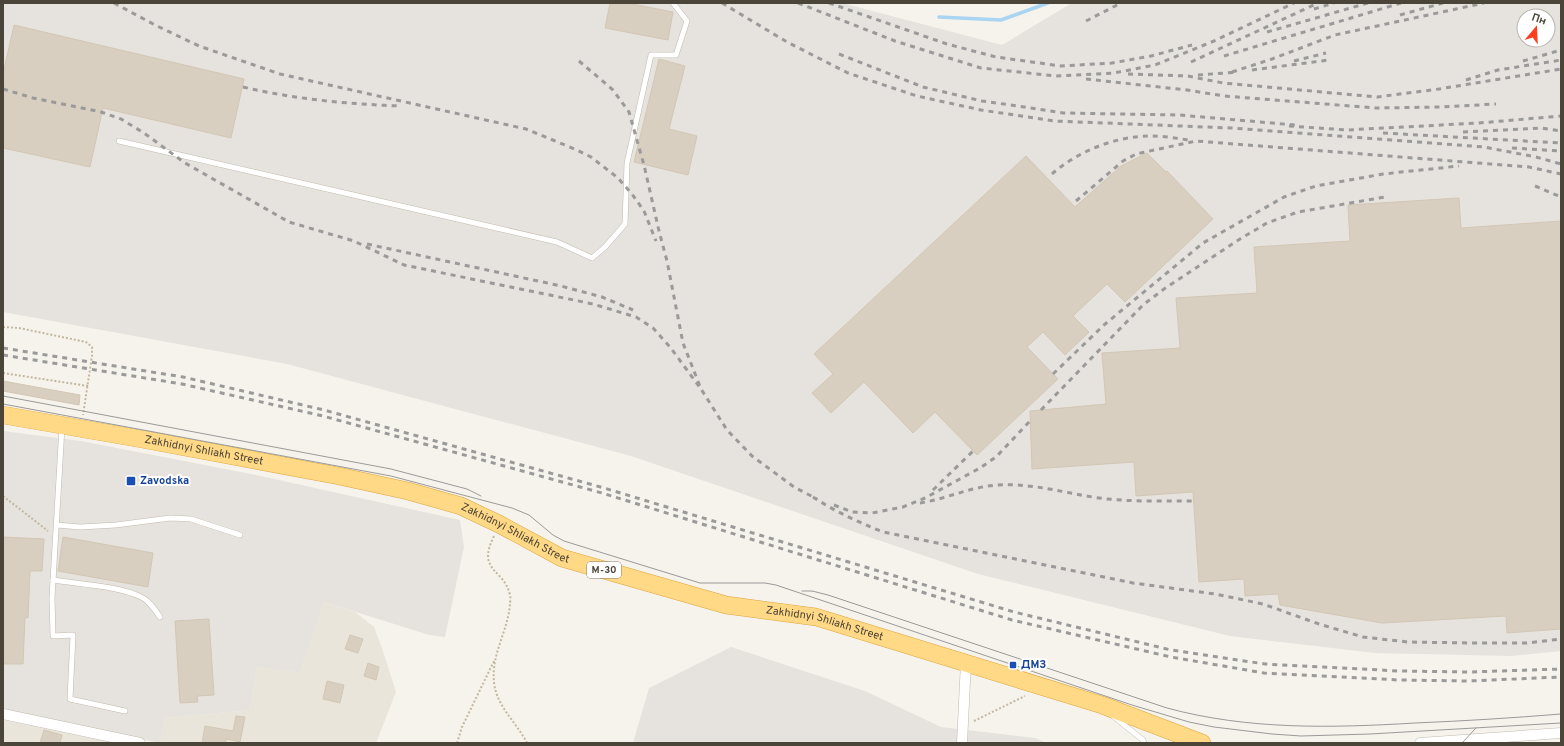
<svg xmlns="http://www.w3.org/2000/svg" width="1564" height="746" font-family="Overpass,sans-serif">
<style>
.residential{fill:#eae5da}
.industrial{fill:#e6e2dd;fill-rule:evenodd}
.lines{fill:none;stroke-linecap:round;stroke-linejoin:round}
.stream{stroke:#a9d4f2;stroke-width:3.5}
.building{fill:#d8cfc1;stroke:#d3c7b4}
.service-casing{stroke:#c2bbae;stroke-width:6}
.minor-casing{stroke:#c2bbae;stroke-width:11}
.trunk-casing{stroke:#e0a43c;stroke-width:18}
.path{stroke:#c4b79f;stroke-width:2;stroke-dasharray:2 2;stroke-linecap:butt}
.service{stroke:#fff;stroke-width:5}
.minor{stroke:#fff;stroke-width:10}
.trunk{stroke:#ffd985;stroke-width:17}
.tram{stroke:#9a9a9a;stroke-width:1}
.rail{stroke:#9a9a9a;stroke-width:3;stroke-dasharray:5 5;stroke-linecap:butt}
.transit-dot{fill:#1a4fb4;stroke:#fff;stroke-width:1.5}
.labels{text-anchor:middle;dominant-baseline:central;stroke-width:4;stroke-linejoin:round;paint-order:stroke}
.shield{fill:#fff;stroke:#817c74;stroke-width:1}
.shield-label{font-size:10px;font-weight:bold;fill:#4b4439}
.street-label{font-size:11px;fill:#4b4439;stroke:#fff}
.transit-label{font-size:11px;font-weight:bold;fill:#164399;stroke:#fff;text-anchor:start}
</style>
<rect width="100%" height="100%" fill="#f6f3ec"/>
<g class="residential">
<path d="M324,602l31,10 19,15 8,21 14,44 -20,51h-216l5,-25 85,-8 7,-45 43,8z"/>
<path d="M3,720l110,23h-110z"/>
</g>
<g class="industrial">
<path d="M3,3h839l160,42 70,-42h489v648l-50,5 -136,-3 -145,-17 -252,-62 -347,-118 -344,-92 -284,-52zM1524,16h24v24h-24z"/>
<path d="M3,431l78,10 175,34 204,45 4,27 -19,90 -16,-2 -105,-33 -24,71 -43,-7 -7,44 -85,8 -5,25 -157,-33z"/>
<path d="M731,647l134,44 76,36 94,11 12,5h-414l16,-55z"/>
</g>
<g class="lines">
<path class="stream" d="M939,17l62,3 47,-17"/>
</g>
<g class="building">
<path d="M610,3h17l46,9 -5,28 -63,-12z"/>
<path d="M14,25l230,54 -13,59 -128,-30 -13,59 -87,-19v-74z"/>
<path d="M659,59l26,7 -16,63 28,7 -9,39 -54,-13z"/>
<path d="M1147,153l19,19 1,-1 46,48 -88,83 -18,-18 -34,32 16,16 -24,23 -22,-23 -16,15 31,32 -81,76 -42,-43 -22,21 -49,-51 -33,31 -19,-20 21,-19 -19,-20 212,-198 49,51 46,-41z"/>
<path d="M1459,198l2,30 100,-7v408l-54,4 -1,-17 -124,7 -102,-18 -2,-11 -33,2 -1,-17 -45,3 -6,-90 -57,4 -2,-34 -102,7 -2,-58 76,-7 -4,-51 78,-5 -4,-50 81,-5 -3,-46 96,-6 -2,-36z"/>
<path d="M3,381l77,14 -1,10 -76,-14z"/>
<path d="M3,537l41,2 -2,32h-12l-2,47 -3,-1 -2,47h-20z"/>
<path d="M63,537l90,16 -5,34 -90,-16z"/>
<path d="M209,619l5,76 -17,1 1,6 -18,1 -5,-82z"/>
<path d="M350,635l13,4 -5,14 -13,-4z"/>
<path d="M368,663l11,4 -3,13 -12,-4z"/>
<path d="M327,681l17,4 -4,18 -17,-4z"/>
<path d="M236,716l9,1 -5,25 -14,-3v4h-24l3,-17 28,5z"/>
<path d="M44,730l18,5 -2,8h-20z"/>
</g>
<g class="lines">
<defs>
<g id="service">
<path d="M119,141l438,101 35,16 13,-11 20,-23 2,-61 24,-108h25l11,-34 -14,-18"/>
<path d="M62,427l-10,171 1,38 20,-1 -3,64 55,12"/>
<path d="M57,525l23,2 36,-2 54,-7 21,1 49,16"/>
<path d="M53,580c24,4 67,6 88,17 8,3 14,13 19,20"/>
<path d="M1113,716l30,24 1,3"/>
</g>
<g id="minor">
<path d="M3,714l137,29"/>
<path d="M962,743l4,-81"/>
<path d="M1420,743l141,-10"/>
</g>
<g id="trunk">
<path id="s1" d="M3,415l133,23 203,38 69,15 53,15 38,18 63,34 164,47 90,12 286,88 100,38"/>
</g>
</defs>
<use href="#service" class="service-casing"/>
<use href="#minor" class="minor-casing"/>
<use href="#trunk" class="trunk-casing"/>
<g class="path">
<path d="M3,327l16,1 67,14 6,5v9l-9,59"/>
<path d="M3,373l85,13"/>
<path d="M3,496l45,35"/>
<path d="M494,536c-18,36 10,32 16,59 1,3 0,7 0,9 -2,27 -19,50 -16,78 2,24 23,41 33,61"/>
<path d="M974,721l51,-25"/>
<path d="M457,743l5,-16 32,-66"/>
</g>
<use href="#service" class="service"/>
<use href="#minor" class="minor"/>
<use href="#trunk" class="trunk"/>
<g class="tram">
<path d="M3,396l388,73 76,20 14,7"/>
<path d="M3,404l388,72 121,32 17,7 24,20 11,6 136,42h65l11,2 356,120 57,17 25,5 58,7 29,2 69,-2 191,-11"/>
<path d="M802,591h10l16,4 339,113c81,22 165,20 248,15 49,-2 97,-5 146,-9"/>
<path d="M1462,743l14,-15"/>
</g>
<g class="rail">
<path d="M114,3l41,22 44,21 81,28 246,55 51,21 14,7 27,21 14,16 12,17 12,30"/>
<path d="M722,3l65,39 61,31 69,23 64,14 73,11 177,7 253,19 52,10 25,7"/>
<path d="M798,3l97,38 86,27 75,8 58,-3 41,-8 59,-24 80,-38"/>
<path d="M829,3l118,41 49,13 65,9 51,-3 39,-7 41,-11"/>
<path d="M1314,9l20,-6"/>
<path d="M1400,15l43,-12"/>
<path d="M1086,21l35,-18"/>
<path d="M1267,32l101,-29"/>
<path d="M839,54l84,33 59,14 36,5 45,7 116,2 116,10"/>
<path d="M1224,56l177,-53"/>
<path d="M579,61l34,29 16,22 15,53 15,66 8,30 16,82 18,46 26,41 25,26 42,31 23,12"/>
<path d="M1294,61l32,-8"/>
<path d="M1523,61l38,-11"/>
<path d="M1191,62l127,-59"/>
<path d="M1252,70l77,-10"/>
<path d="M1232,72l40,-13 63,-24 149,-32"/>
<path d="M1128,74l60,2 35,7 154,14 62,-8 122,-20"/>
<path d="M1198,75l40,-3"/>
<path d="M1086,79l101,11 37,6 152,12 64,-1 56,-3"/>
<path d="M1466,80l32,-10 63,-10"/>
<path d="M243,87c51,12 104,17 157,19"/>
<path d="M3,89l30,9 68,14 20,7 23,14 41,30 104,59 65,19 50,24 189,39 43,13 17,11 17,19 31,42"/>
<path d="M1289,126l58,4 132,-7 82,-7"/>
<path d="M1463,132l78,-4 20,3"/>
<path d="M1383,133l178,10"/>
<path d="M1512,148l49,3"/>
<path d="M1052,174c26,-23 64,-38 99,-38 12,0 25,2 37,4"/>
<path d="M1535,186l26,11"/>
<path d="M1076,201l47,-40 13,-7 60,-13 333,26 32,7"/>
<path d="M367,244l194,42 41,11 31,13"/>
<path d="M3,348l180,29 141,33 280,78 410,124 157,38 94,14 134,7 70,1 92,-3"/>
<path d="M3,355l179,29 141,32 279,77 410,127 159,37 93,16 135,7 69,1 93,-4"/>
<path d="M1053,374l51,-49 99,-82 81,-46 32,-11 67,-12 76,-8"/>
<path d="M1041,410l102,-105 21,-16 76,-50 27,-16 31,-11 87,-15"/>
<path d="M933,490l40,-39"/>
<path d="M813,497c23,15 45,25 70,35l250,51 82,11 48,10 56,20 44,13 45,5 63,1h56l34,-4"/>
<path d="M920,503c26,-4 50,-16 77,-18 37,-2 67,8 102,13 31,4 63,3 94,3"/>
<path d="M834,505l18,7 20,1 31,-6 22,-9 55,-30 16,-11 34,-36"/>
</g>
</g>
<g class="transit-dot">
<rect x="126" y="476" width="10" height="10" rx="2"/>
<rect x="1009" y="661" width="8" height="8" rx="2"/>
</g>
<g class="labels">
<rect class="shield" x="587" y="562" width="34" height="16" rx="3"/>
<g class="shield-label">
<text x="604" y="570">М-30</text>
</g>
<g class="street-label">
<text stroke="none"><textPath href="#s1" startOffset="204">Zakhidnyi Shliakh Street</textPath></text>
<text stroke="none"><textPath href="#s1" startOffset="528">Zakhidnyi Shliakh Street</textPath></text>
<text stroke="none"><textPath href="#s1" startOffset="852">Zakhidnyi Shliakh Street</textPath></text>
</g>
<g class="transit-label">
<text x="140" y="481">Zavodska</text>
<text x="1021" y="665">ДМЗ</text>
</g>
</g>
<rect width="1564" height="746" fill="none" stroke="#4b4439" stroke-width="8"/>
<g transform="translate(1536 28) rotate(19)"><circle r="19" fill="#ffffff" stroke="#b7b4b0"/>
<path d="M0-3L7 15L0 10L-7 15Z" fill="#fc3f1d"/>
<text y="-6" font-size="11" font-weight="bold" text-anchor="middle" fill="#4b4439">Пн</text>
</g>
</svg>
